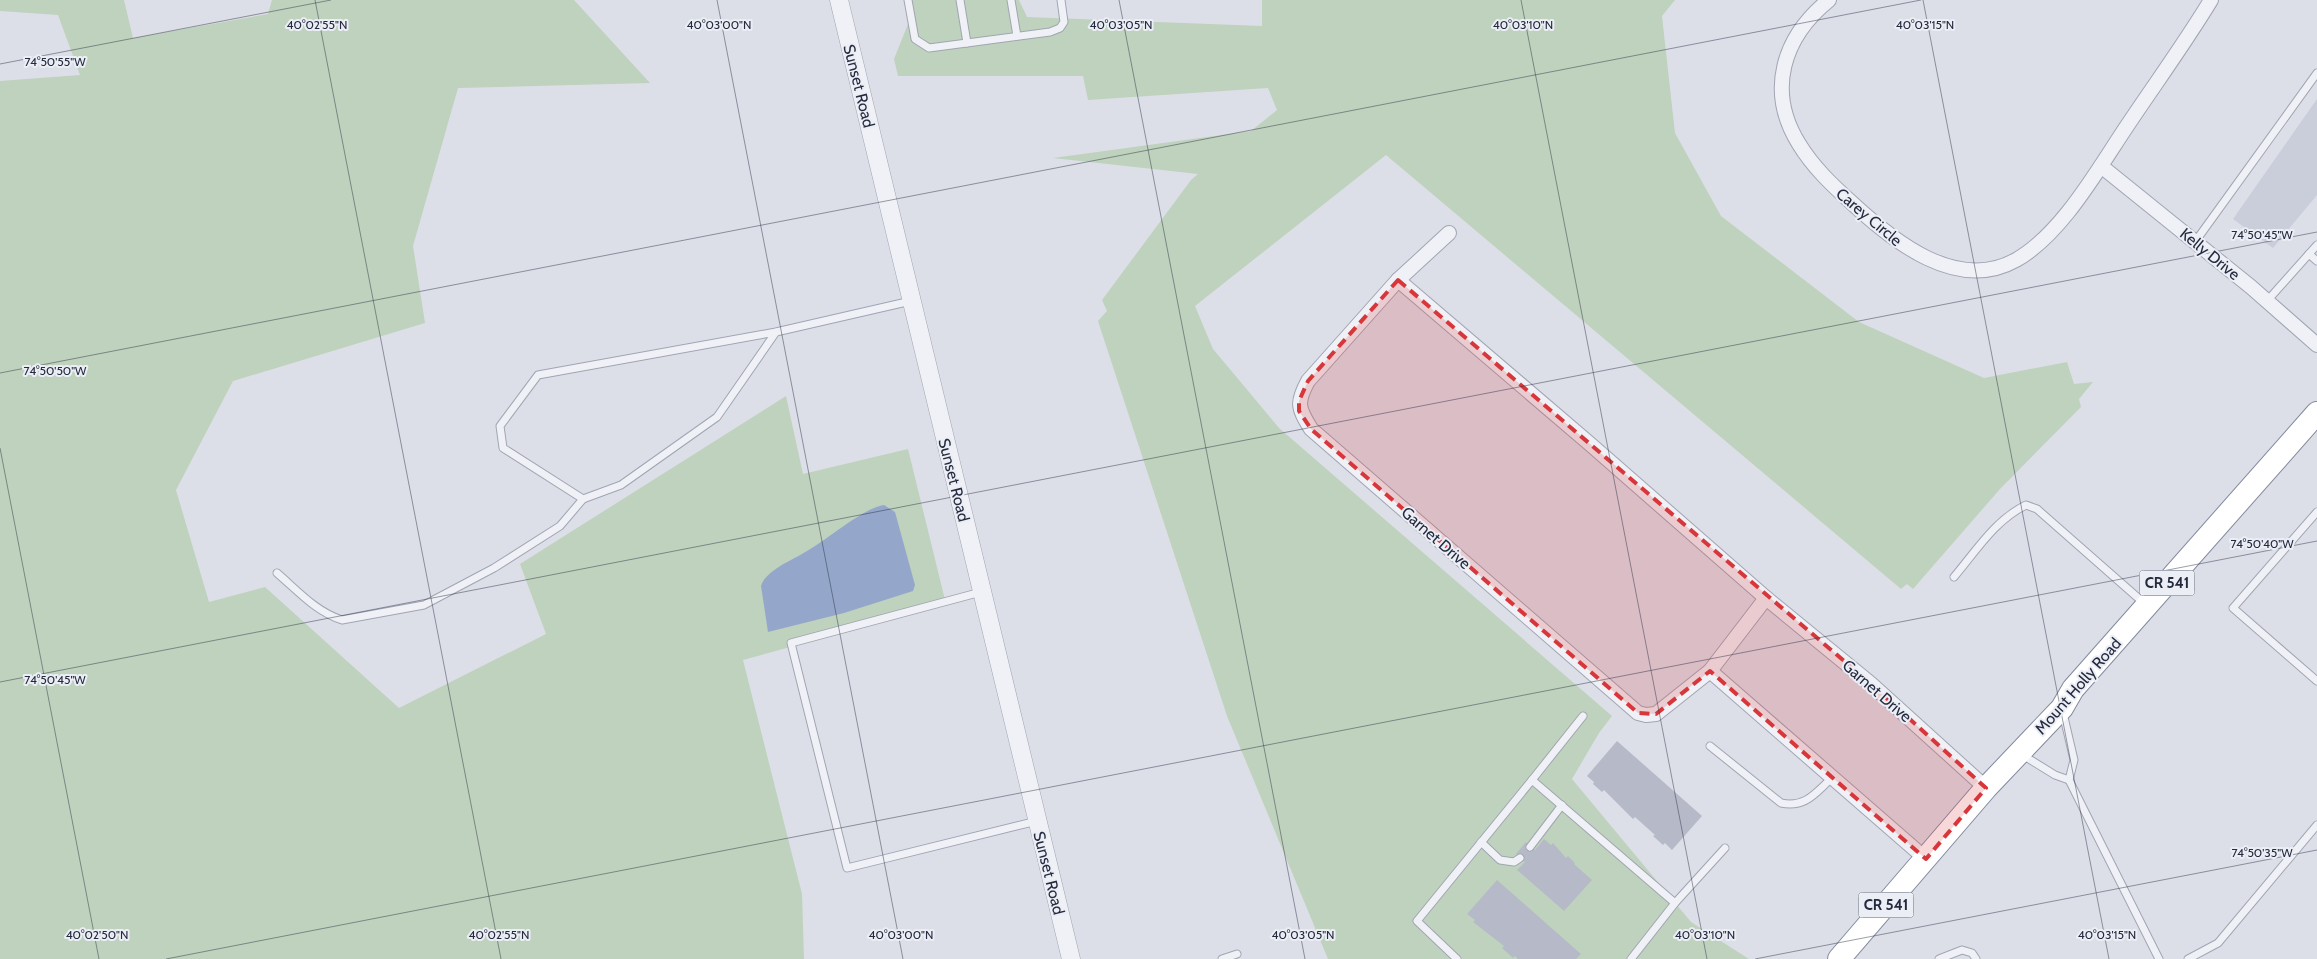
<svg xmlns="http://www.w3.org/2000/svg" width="2317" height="959" font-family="Cabin,sans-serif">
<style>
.built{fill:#caceda}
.green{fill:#bfd2bd}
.water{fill:#94a7cb}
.building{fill:#b6bac8}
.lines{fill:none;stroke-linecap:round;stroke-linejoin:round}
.service-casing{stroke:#a1a5b2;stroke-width:9}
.minor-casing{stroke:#a1a5b2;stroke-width:16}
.tertiary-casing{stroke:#a1a5b2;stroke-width:19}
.trunk-casing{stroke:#838a9f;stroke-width:24}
.service{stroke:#eff1f6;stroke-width:7}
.minor{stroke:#eff1f6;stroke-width:14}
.tertiary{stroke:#eff1f6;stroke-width:18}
.trunk{stroke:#fff;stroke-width:22}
.marked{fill:#d7373a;fill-opacity:0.2;stroke:#d7373a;stroke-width:4;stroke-dasharray:10 6;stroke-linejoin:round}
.ticks{fill:none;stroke:#252b3f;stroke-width:1;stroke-opacity:0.45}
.labels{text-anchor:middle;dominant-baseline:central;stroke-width:4;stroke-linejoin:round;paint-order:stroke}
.shield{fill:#eceef5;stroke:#616676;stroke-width:1}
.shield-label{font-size:15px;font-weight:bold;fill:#252b3f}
.street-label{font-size:16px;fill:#252b3f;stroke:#eceef5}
.ticks-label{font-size:12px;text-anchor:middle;fill:#252b3f;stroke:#eceef5;stroke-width:4;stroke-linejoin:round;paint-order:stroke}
</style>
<rect width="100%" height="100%" fill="#dcdfe8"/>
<path class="built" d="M2317,99v96l-44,53 -40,-29z"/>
<g class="green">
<path d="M0,0h124l9,38 135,-24 4,-14h302l76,83 -192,5 -45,158 12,77 -192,58 -57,109 33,112 56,-15 134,121 147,-74 -26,-70 266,-168 17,78 105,-25 38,155 -203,56 59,234 2,65h-804v-878l80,-6 -22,-60 -58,-4z"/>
<path d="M907,0h112l8,17 235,9v-26h413l-13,16 13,117 46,83 138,106 125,56 83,-16 7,22 19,-2 -14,17 2,8 -81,82 -87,100 -6,-5 -6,5 -515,-434 -191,151 18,43 66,79 333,288 -13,17 -27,46 119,143 58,37h-421l-101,-243 -129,-395 9,-10 -5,-11 89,-120 7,-6 -145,-16 198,-27 26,-21 -9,-22 -180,12 -5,-24h-185l-4,-17 18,-45z"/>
</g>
<path class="water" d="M884,505l11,7 20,73 -2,6 -69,22 -76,19 -7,-46c2,-7 7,-11 12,-15 10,-8 23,-13 34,-20 20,-11 56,-43 77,-46z"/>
<g class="building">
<path d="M1617,741l85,75 -30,34 -7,-7 -2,2 -10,-9 2,-1 -20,-18 -2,2 -29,-29 -2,2 -9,-8 1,-2 -7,-6z"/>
<path d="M1544,839l7,6 2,-2 13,15 2,-2 7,7 -1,1 18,16 -28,31 -47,-41 8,-8 -9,-8 10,-12 9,8z"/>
<path d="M1497,880l84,74 -5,5h-58l-3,-3 -2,2 -11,-10 2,-2 -31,-24 2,-2 -8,-6z"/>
</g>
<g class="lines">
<defs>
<g id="service">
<path d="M908,0l7,39 14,9 121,-16 10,-4 4,-6 -3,-22"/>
<path d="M960,0l7,43"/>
<path d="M1011,0l6,36"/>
<path d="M2195,242l122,-169"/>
<path d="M2309,254l8,7"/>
<path d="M2267,301l50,-56"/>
<path d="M776,332l-59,85 -96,68 -38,14 -80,-51 -3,-22 38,-51 238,-43 135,-31"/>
<path d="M2317,512l-84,96 84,73"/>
<path d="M277,573c20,17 39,39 65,47l82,-15 70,-37 66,-42 23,-27"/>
<path d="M1954,577c22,-26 41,-57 72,-72l11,4 108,95"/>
<path d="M981,592l-190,51 56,225 190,-47"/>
<path d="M2063,713l11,47 -5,20 90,179"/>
<path d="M1710,746l71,57c25,5 34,-10 51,-25"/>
<path d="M2021,754l34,21 14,5"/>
<path d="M1532,780l51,-64"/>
<path d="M1481,842l19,18 14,2 6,-4"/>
<path d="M1530,847l32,-42"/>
<path d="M1675,903l50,-55"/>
<path d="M1222,959l15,-5"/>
<path d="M1457,959l-40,-38 115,-141 143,123 -44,56"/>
<path d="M1939,959l23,-9 10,3 4,6"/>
<path d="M2188,959l30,-16 99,-118"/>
</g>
<g id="minor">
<path d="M1829,0c-46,37 -63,91 -30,144 14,23 33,41 53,59 41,38 105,90 164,57 46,-26 82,-91 111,-134 28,-42 58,-83 84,-126"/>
<path d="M2101,166l150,121 66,58"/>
<path d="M1449,233l-51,47 -90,101c-12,22 -10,27 3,48l327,284 8,2 10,-1 54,-43 56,-73"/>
<path d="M1398,280l192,164 176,154 105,86 115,104"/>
<path d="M1710,671l216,188"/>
</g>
<path id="tertiary" d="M839,0l232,959"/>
<path id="trunk" d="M1839,959l147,-171 76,-80 11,-19 244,-276"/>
</defs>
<use href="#service" class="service-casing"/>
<use href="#minor" class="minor-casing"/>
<use href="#tertiary" class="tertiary-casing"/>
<use href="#trunk" class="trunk-casing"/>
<use href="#service" class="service"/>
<use href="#minor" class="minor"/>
<use href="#tertiary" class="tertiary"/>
<use href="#trunk" class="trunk"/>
</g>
<path class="marked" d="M1398,280l473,404 115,104 -60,71 -216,-188 -54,43 -18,-1 -327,-284 -12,-18v-10l9,-20z"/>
<path class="ticks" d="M315,0l186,959M717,0l186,959M1119,0l186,959M1521,0l186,959M1923,0l186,959M0,64l331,-64M0,373l1921,-373M0,448l99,511M0,682l2317,-450M166,959l2151,-418M1755,959l562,-109"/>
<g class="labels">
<g class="shield">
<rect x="2139.5" y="570.5" width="55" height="25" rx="4"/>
<rect x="1858.5" y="892.5" width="55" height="25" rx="4"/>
</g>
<g class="shield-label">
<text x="2167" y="583">CR 541</text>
<text x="1886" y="905">CR 541</text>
</g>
<g class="street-label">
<text transform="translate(859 86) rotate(76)">Sunset Road</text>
<text transform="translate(1869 217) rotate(40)">Carey Circle</text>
<text transform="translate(2210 254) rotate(39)">Kelly Drive</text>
<text transform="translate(954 480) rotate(76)">Sunset Road</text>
<text transform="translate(1436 538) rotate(41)">Garnet Drive</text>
<text transform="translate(2078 686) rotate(-49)">Mount Holly Road</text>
<text transform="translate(1877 691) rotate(41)">Garnet Drive</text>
<text transform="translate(1049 873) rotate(76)">Sunset Road</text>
</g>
</g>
<g class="ticks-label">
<text x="317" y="29">40°02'55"N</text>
<text x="719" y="29">40°03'00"N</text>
<text x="1523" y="29">40°03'10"N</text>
<text x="1925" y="29">40°03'15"N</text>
<text x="1121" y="29">40°03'05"N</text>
<text x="55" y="66">74°50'55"W</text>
<text x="2262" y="239">74°50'45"W</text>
<text x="55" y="375">74°50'50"W</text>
<text x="2262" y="548">74°50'40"W</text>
<text x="55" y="684">74°50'45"W</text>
<text x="2262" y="857">74°50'35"W</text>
<text x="97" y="939">40°02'50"N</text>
<text x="499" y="939">40°02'55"N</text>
<text x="901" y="939">40°03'00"N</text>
<text x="1303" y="939">40°03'05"N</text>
<text x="1705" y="939">40°03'10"N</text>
<text x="2107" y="939">40°03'15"N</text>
</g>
</svg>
